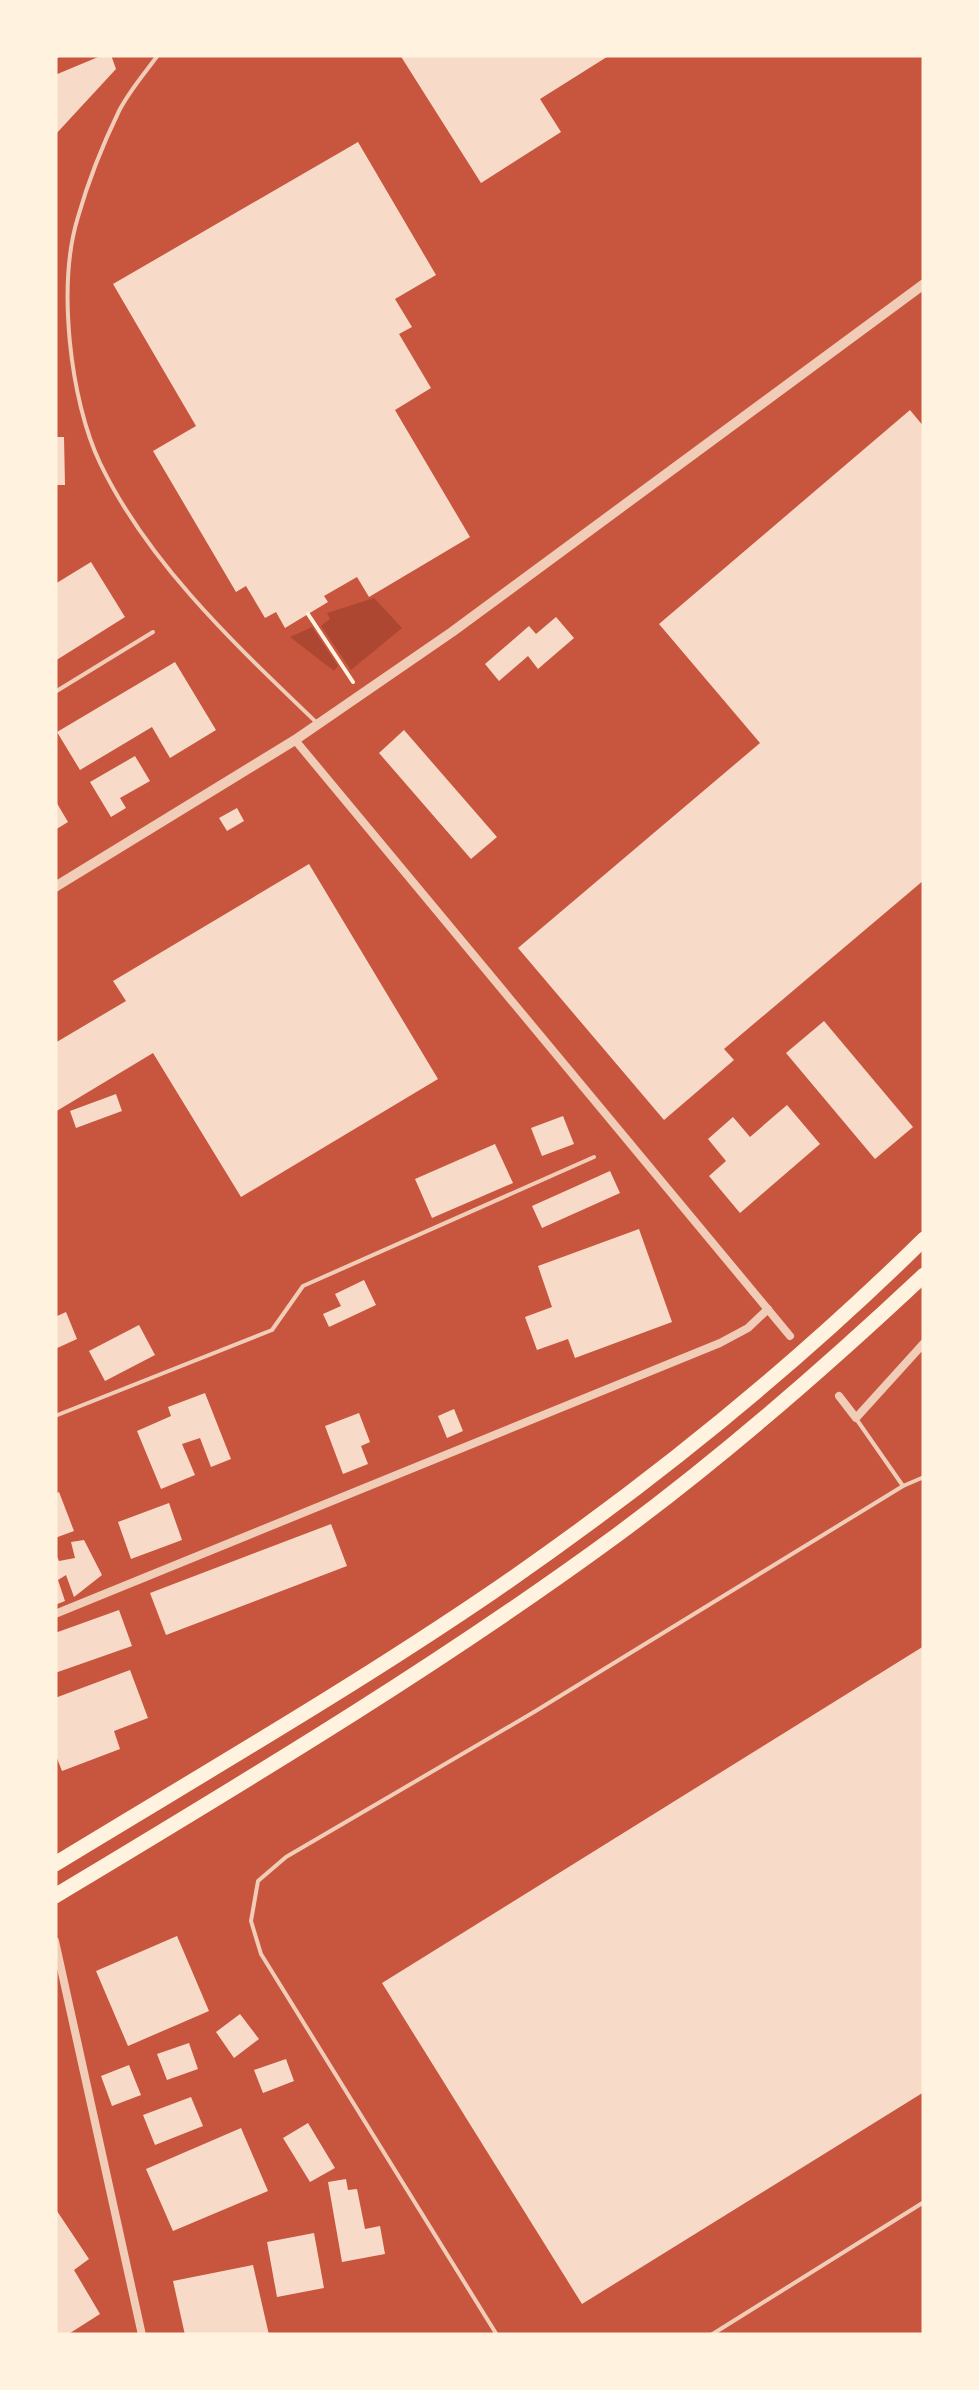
<svg xmlns="http://www.w3.org/2000/svg" width="979" height="2390" font-family="'Fira Sans',sans-serif">
<style>
.green{fill:#ae4732}
.building{fill:#f7dbc8}
.lines{fill:none;stroke-linecap:round;stroke-linejoin:round}
.path{stroke:#fff3e0;stroke-width:4}
.service{stroke:#f1ccb7;stroke-width:4}
.minor{stroke:#f1ccb7;stroke-width:8}
.tertiary{stroke:#f1ccb7;stroke-width:10}
.motorway{stroke:#fff3e0;stroke-width:15}
</style>
<rect width="100%" height="100%" fill="#c8553d"/>
<g class="green">
<path d="M374,598l28,30 -51,42 -30,-44 9,-7 -3,-6z"/>
<path d="M312,627l26,39 -4,5 -44,-34z"/>
</g>
<g class="building">
<path d="M103,55h8l5,14 -61,66v-60z"/>
<path d="M400,55h210l-70,44 21,33 -80,51z"/>
<path d="M358,142l78,133 -41,24 17,28 -13,7 32,54 -36,22 75,127 -101,60 -12,-20 -33,19 4,6 -43,26 -9,-16 -11,6 -19,-32 -10,6 -83,-141 43,-25 -83,-142z"/>
<path d="M910,410l14,17v453l-200,169 10,11 -70,60 -146,-172 242,-205 -101,-119z"/>
<path d="M55,437h9l1,48h-10z"/>
<path d="M91,562l34,55 -70,44v-77z"/>
<path d="M556,617l18,21 -36,31 -10,-13 -29,25 -14,-17 44,-38 7,8z"/>
<path d="M175,662l41,68 -46,28 -18,-31 -72,43 -23,-38z"/>
<path d="M404,730l93,107 -26,22 -92,-106z"/>
<path d="M135,756l15,25 -30,17 6,10 -15,9 -21,-35z"/>
<path d="M55,800l13,22 -13,8z"/>
<path d="M237,808l7,13 -17,10 -8,-13z"/>
<path d="M309,864l129,215 -197,118 -88,-144 -98,59v-69l71,-42 -13,-20z"/>
<path d="M824,1021l89,106 -38,32 -89,-106z"/>
<path d="M116,1094l6,17 -46,17 -6,-17z"/>
<path d="M787,1105l33,39 -80,69 -31,-37 17,-15 -18,-22 25,-22 17,20z"/>
<path d="M563,1116l11,28 -32,12 -11,-28z"/>
<path d="M495,1144l18,39 -81,35 -17,-39z"/>
<path d="M610,1171l10,22 -78,35 -10,-22z"/>
<path d="M639,1229l33,93 -97,36 -7,-19 -31,11 -12,-33 27,-10 -14,-41z"/>
<path d="M364,1280l12,25 -47,22 -6,-13 18,-8 -6,-12z"/>
<path d="M66,1312l11,27 -22,10v-32z"/>
<path d="M139,1325l16,30 -50,26 -16,-30z"/>
<path d="M205,1393l26,66 -20,8 -11,-29 -18,6 13,31 -34,14 -24,-58 34,-15 -3,-9z"/>
<path d="M454,1409l9,22 -16,7 -9,-22z"/>
<path d="M359,1413l11,29 -9,4 7,18 -25,10 -18,-48z"/>
<path d="M59,1492l15,39 -19,7v-44z"/>
<path d="M169,1503l13,37 -51,19 -13,-37z"/>
<path d="M331,1524l16,42 -181,69 -16,-42z"/>
<path d="M84,1540l18,35 -28,22 -8,-22 -8,5 7,21 -10,4v-53l4,9 16,-3 -4,-16z"/>
<path d="M119,1610l13,36 -77,27v-40z"/>
<path d="M924,1646v446l-342,212 -200,-321z"/>
<path d="M130,1670l18,48 -34,13 6,18 -58,22 -7,-18v-55z"/>
<path d="M177,1936l32,75 -81,35 -32,-75z"/>
<path d="M240,2014l19,25 -25,19 -18,-26z"/>
<path d="M189,2043l9,26 -31,11 -10,-26z"/>
<path d="M286,2059l8,22 -31,12 -9,-23z"/>
<path d="M129,2065l12,30 -29,11 -11,-30z"/>
<path d="M191,2097l12,29 -48,19 -12,-30z"/>
<path d="M308,2123l27,45 -25,14 -27,-44z"/>
<path d="M241,2128l27,63 -95,40 -27,-62z"/>
<path d="M346,2179l2,11 9,-1 8,40 15,-3 5,28 -43,8 -14,-80z"/>
<path d="M55,2208l34,51 -15,11 26,44 -33,21h-12z"/>
<path d="M314,2233l10,55 -47,9 -10,-55z"/>
<path d="M253,2265l16,70h-84l-12,-54z"/>
</g>
<g class="lines">
<path class="path" d="M308,614l45,68"/>
<g class="service">
<path d="M158,55c-13,18 -29,36 -39,56 -16,33 -31,71 -41,106 -21,68 -8,183 22,246 49,102 138,184 218,261"/>
<path d="M55,57l4,-2"/>
<path d="M55,692l98,-60"/>
<path d="M55,1416l217,-86 31,-44 291,-129"/>
<path d="M857,1420l46,66"/>
<path d="M497,2335l-236,-381 -10,-33 7,-40 28,-24 248,-145 369,-226 21,-9"/>
<path d="M711,2335l213,-133"/>
</g>
<g class="minor">
<path d="M295,740l495,596"/>
<path d="M839,1396l17,22 68,-75"/>
<path d="M55,1614l665,-271 28,-15 20,-19"/>
<path d="M55,1941l87,394"/>
</g>
<path class="tertiary" d="M55,887l240,-147 157,-108 472,-348"/>
<g class="motorway">
<path d="M55,1864c146,-89 295,-175 436,-271 153,-105 301,-224 433,-354"/>
<path d="M55,1896c191,-115 382,-229 562,-361 108,-80 209,-168 307,-260"/>
</g>
</g>
<rect width="979" height="2390" fill="none" stroke="#fff3e0" stroke-width="115"/>
</svg>
